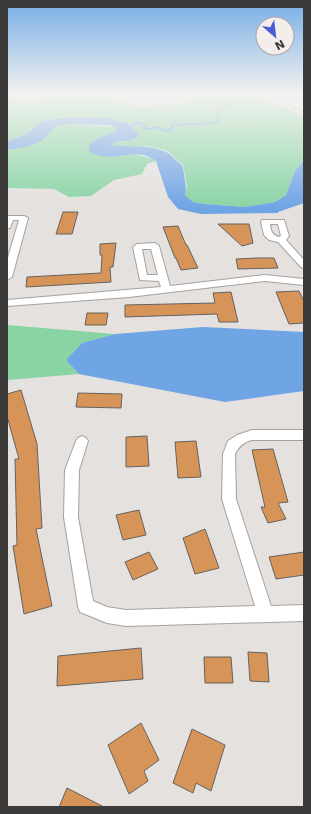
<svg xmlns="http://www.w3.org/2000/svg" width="311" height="814" font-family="'DejaVu Sans',sans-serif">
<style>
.green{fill:#89d4a4}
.water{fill:#6fa4e5}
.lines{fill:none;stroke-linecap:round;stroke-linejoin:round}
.stream{stroke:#6fa4e5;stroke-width:2}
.building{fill:#d79458;stroke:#65625f}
.minor-casing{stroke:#a6a19f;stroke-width:2}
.minor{fill:#fff;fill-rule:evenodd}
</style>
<rect width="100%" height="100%" fill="#e5e1de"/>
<g class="green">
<path d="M7,94h4l12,9 27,-9h54l6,4 3,4h16l10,5 46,-4 8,-5 -5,-4h68l48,23v43l-9,11 -9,24 -11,7 -31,5 -40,-3 -11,-2 -8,-7 2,-8 -4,-22 -13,-12 -5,-3 -17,-4 -19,2 -18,-3v-2l11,-1 18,-7 -12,-12 -22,-5 -34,-1 -29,4 -16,13 -20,7z"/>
<path d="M66,124l49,3 1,4 -19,8 -8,6 13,11c19,-1 37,-4 54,5l-9,3 -5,10 -28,6 -23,16 -22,1 -15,-8 -47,-1v-38l14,-2 24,-12 7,-8z"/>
<path d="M7,325l108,9 -33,9 -16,17 13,14 -72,6z"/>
</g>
<g class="water">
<path d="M72,117l34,1 22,5 12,12c-14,9 -17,4 -29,9v1c20,3 48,-2 62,12 8,9 9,4 11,17 1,10 3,12 1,21l8,7 11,2 40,3 31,-5 11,-7 9,-24 9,-11v43l-26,9v1l-77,1 -23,-5 -10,-12 -12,-36c-4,-2 -8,-5 -12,-6 -18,-3 -42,8 -56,-5l2,-3 -1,-2 8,-6 19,-8 -1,-4 -6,-2 -43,-1 -11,3 -13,14 -16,6 -19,3v-9l20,-7 16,-13z"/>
<path d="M203,327l101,5v59l-79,11 -146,-28 -13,-14 16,-17 33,-9z"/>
</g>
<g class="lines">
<path class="stream" d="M127,127l6,-1 3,-3h6l3,3 -2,2 8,1 7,-2 6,4 8,-2v-3l2,-1 42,-2 2,-2 -1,-11 9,-3 2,-6 -10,-7"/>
</g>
<g class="building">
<path d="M63,212h15l-6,22h-16z"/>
<path d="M218,224h31l4,19 -11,3z"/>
<path d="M178,226l8,19h1l11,23 -17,2 -5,-12h-1l-12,-31z"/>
<path d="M116,243l-3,24h-3l1,15 -85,5 1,-10 74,-4 1,-18h-2v-11z"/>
<path d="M256,258h18l4,10 -40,1 -2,-10z"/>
<path d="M299,291l5,10v22l-15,1 -13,-32z"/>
<path d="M231,292l7,30h-19l-2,-8 -92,3v-12l90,-2 -2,-10z"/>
<path d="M87,313h21l-2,12h-21z"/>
<path d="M21,390l16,54 5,84 -6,1 16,77 -28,8 -11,-68 4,-1 -2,-86h4l-12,-43v-22z"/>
<path d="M78,393l44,1 -1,14 -45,-1z"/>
<path d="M147,436l2,30 -23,1v-30z"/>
<path d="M196,441l5,36 -23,1 -3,-36z"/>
<path d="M273,449l15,53 -10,1 8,16 -18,4 -7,-16h4l-13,-57z"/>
<path d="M139,510l7,25 -23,5 -7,-25z"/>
<path d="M205,529l14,39 -24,6 -12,-36z"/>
<path d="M149,552l9,17 -25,11 -8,-18z"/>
<path d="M304,552v23l-28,4 -7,-22z"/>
<path d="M141,648l2,31 -86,7 1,-30z"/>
<path d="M248,652l19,1 2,29 -19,-1z"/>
<path d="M204,657h27l2,26h-28z"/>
<path d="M141,723l18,37 -15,11 4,10 -19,13 -21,-49z"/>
<path d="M192,729l33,16 -14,46 -15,-8 -3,10 -20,-10z"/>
<path d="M67,788l37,19h-45z"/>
</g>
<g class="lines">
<defs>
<g id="minor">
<path d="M131,94h26l-37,5 -3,-2z"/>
<path d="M272,94h7l25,13v4z"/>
<path d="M7,216h17l4,2 -16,59 -5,3v-19l12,-41h-6l-3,8h-3z"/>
<path d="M262,220h22l5,16 -3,4 18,20v8l-3,-1 -23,-25 -9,-2 -5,-5 -3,-13zM270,224h8l3,12 -2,1c-7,-2 -8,-6 -9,-13z"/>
<path d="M155,243l4,3 11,40 95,-11 39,4v6l-39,-4 -136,16 -122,9v-6l154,-13 -2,-6 -19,-1 -7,-33 4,-3zM142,249h9l7,26h-11z"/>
<path d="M252,430h52v10h-52c-8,2 -13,6 -17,14l1,45 35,107 33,-1v16l-178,5 -19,-3 -27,-11 -2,-6 -14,-89 1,-47 11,-29 2,-3 4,-2 4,2 2,3 -9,29 -1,47 15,84 14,6 19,3 129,-4 -33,-107 1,-45 5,-13 9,-6z"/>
</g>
</defs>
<use href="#minor" class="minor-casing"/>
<use href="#minor" class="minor"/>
</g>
<linearGradient id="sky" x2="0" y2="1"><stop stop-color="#77aee7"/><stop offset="0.45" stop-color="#f3f2f0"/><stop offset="1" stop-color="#f3f2f0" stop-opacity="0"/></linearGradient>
<rect width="311" height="208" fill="url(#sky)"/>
<rect width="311" height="814" fill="none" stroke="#3c3b39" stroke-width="16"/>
<g transform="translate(275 36) rotate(152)"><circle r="19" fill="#f3eeeb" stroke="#aaa6a4"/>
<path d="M0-3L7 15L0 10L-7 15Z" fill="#495ed3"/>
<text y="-6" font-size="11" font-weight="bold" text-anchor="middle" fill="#3c3b39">N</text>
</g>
</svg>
